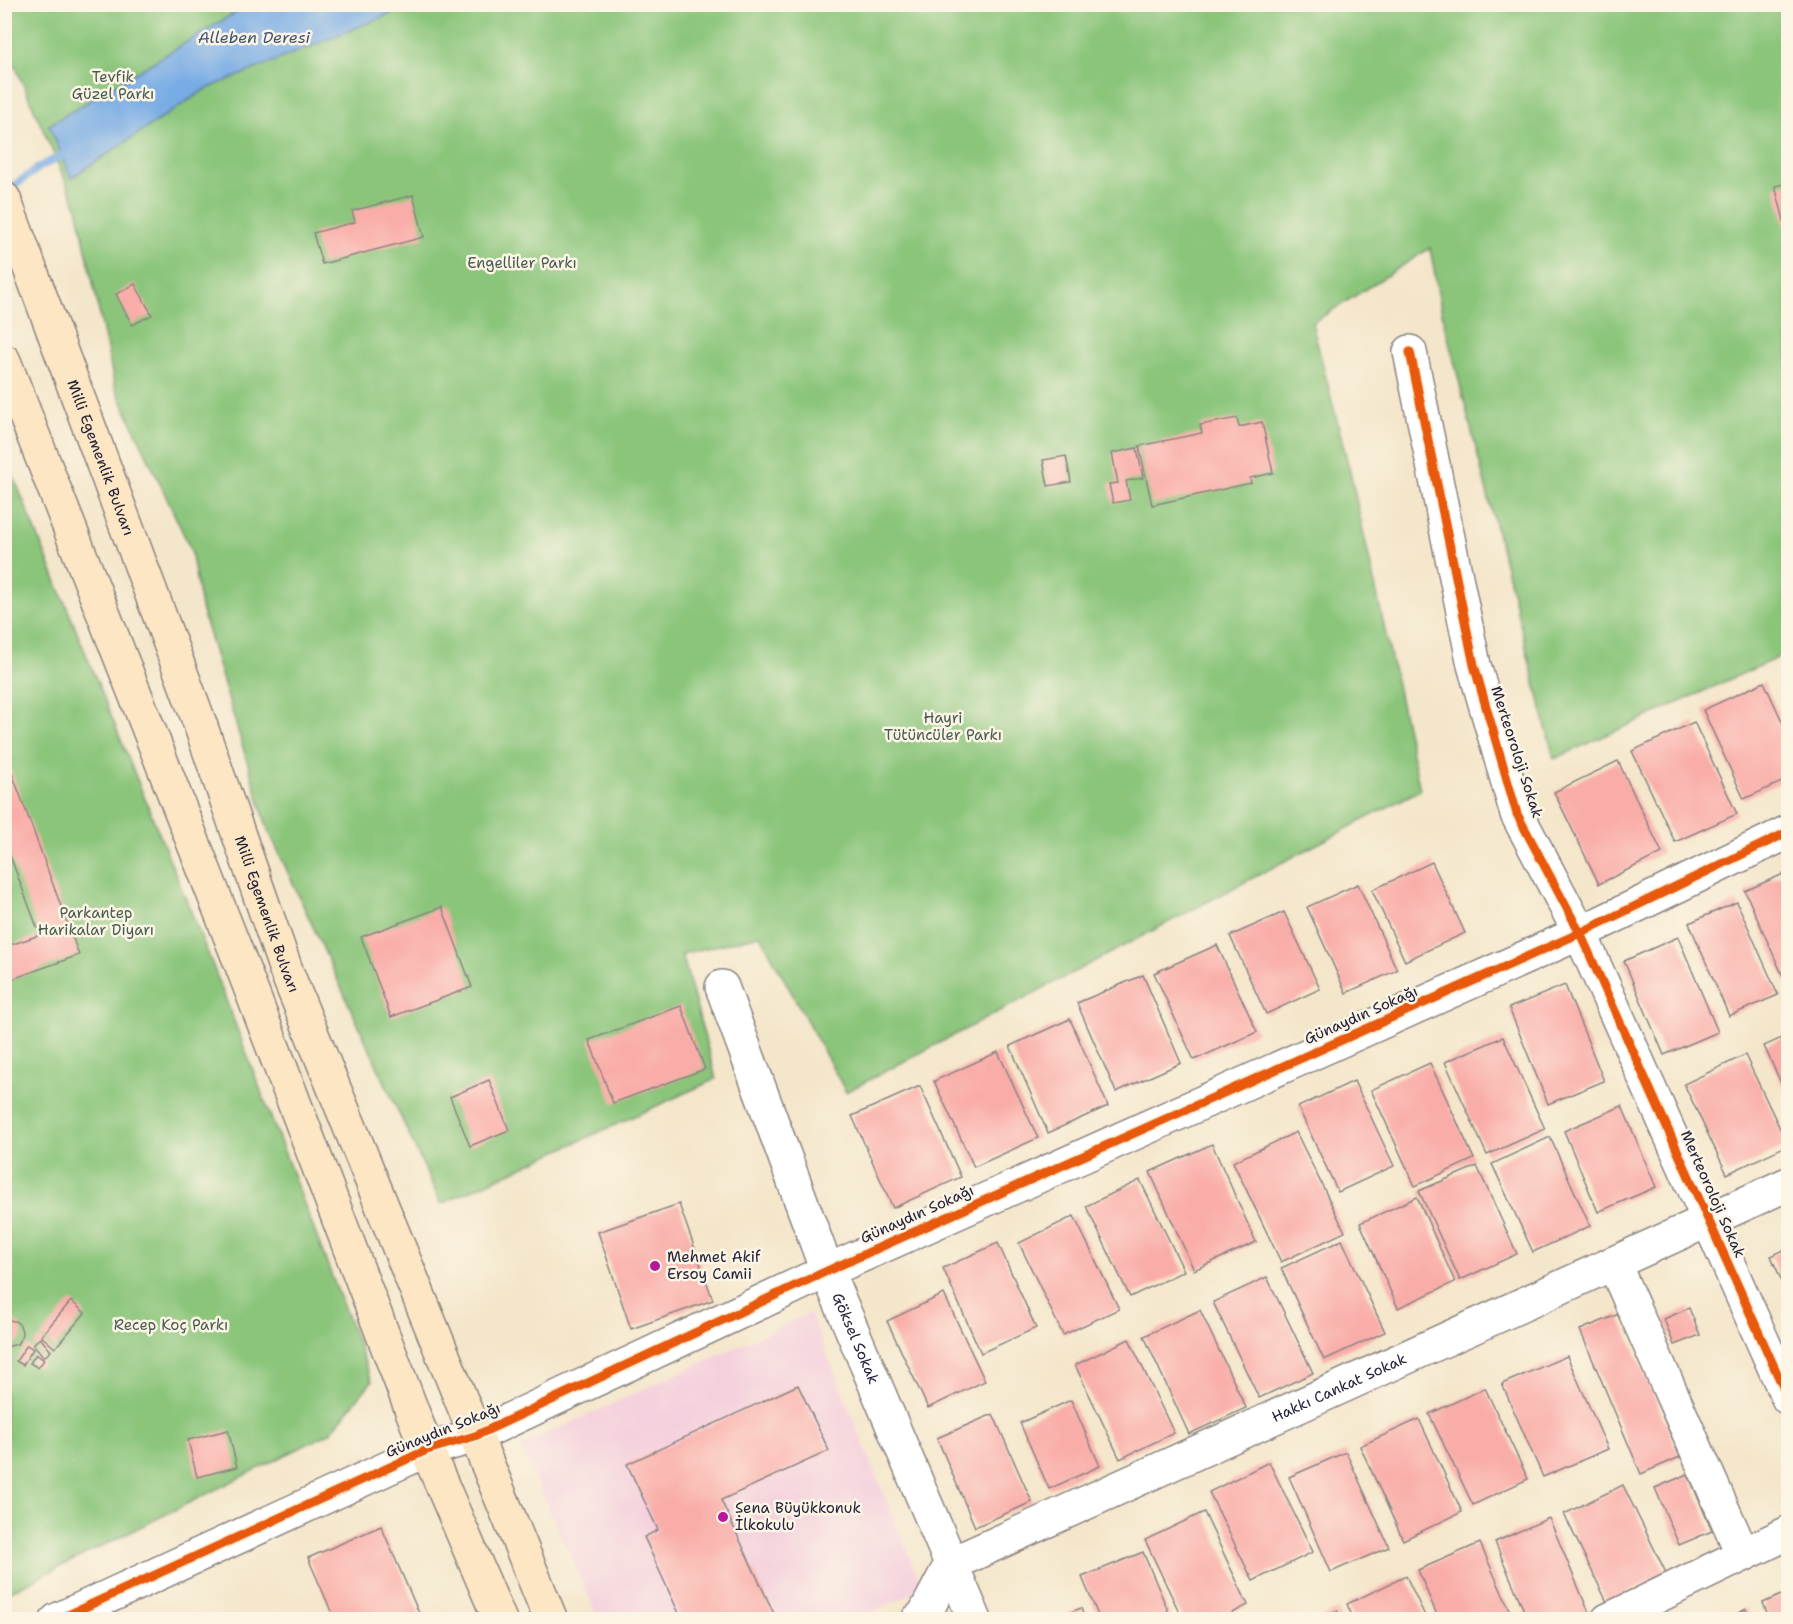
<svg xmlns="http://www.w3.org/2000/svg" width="1793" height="1624" font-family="'Shantell Sans',sans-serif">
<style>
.built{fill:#f4cfdd}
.green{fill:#8ac57a;stroke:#56745a;stroke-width:1.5}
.water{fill:#78ace5;stroke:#4d6790;stroke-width:1.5}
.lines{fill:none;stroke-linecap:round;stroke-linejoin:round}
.stream{stroke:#78ace5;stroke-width:8}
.building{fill:#f9ada9}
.minor-casing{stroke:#8b8482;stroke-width:36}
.tertiary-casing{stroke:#8b8482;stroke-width:36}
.secondary-casing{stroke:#8b8482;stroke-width:36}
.minor{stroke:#fff;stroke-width:33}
.tertiary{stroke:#fff;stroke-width:33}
.secondary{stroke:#fce6c4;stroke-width:33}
.cycleway-casing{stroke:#fcf5e5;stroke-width:13}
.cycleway{stroke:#e8590c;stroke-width:9}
.poi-dot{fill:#b5179e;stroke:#fcf5e5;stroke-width:2}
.labels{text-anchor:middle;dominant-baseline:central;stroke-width:5;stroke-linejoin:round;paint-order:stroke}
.park-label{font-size:15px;fill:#465b51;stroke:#fcf5e5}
.street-label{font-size:15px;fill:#22223b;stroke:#fcf5e5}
.poi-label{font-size:15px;fill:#22223b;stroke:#fcf5e5;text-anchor:start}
.water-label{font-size:16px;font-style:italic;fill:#405276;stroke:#fcf5e5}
</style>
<rect width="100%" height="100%" fill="#fcf5e5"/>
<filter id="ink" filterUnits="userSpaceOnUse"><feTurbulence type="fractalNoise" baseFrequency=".0167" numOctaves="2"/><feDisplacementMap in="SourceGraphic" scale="12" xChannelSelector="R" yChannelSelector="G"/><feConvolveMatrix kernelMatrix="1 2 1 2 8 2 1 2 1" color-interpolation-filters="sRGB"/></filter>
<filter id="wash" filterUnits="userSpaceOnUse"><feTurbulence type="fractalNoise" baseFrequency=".008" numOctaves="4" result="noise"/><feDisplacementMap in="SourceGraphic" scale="24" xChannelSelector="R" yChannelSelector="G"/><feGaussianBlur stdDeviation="1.35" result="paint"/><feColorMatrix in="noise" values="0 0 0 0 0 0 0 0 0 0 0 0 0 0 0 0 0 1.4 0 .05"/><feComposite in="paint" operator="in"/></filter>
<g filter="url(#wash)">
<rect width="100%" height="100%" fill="#f4e6ca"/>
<path class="built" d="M810,1313l113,276 -67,30h-257l-79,-173z"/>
<g class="green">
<path d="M4,5h1784v648l-234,106 -113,-450 -11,-61 -118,75 39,153 69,314 -574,302 -86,-157 -78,19 34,125 -275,125 -174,-377 -66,-219 -10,-58 -76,-163 -38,-180 -72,-164z"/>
<path d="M4,453l207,508 161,420 -42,52 -325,161z"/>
</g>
<path class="water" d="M248,5h164l-208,85 -133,88 -22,-53z"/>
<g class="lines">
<path class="stream" d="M5,192l35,-25 30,-16"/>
</g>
<g id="blocks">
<g class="building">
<path d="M1788,183v45h-2l-11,-42z"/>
<path d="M413,195l11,42 -102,27 -9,-31 42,-11 -3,-11z"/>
<path d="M135,284l17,31 -20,10 -16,-31z"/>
<path d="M1237,418l2,9 23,-5 11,51 -23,5 1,5 -99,22 -13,-59 63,-13 -2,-8z"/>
<path d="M1137,448l6,30 -17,3 4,19 -17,3 -4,-19 9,-1 -6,-30z"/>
<path d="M1066,456l5,26 -23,4 -5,-26z"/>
<path d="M1764,682l24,52v45l-44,20 -41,-89z"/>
<path d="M1694,722l43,92 -62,28 -43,-91z"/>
<path d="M5,754l74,201 -75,27v-35l36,-12 -36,-95z"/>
<path d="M1618,761l44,92 -63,31 -45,-92z"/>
<path d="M1432,862l33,71 -60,28 -33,-71z"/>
<path d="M1788,872v110l-2,1 -41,-92z"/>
<path d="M1358,884l39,86 -51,23 -39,-86z"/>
<path d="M1737,902l41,93 -49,21 -40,-93z"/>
<path d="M442,907l30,80 -81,30 -30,-80z"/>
<path d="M1284,912l36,77 -54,25 -36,-78z"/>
<path d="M1678,937l40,95 -54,23 -40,-94z"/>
<path d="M1217,945l40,87 -63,28 -40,-87z"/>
<path d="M1143,975l38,88 -65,29 -39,-89z"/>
<path d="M1565,985l39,96 -56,23 -39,-96z"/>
<path d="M681,1006l24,63 -92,34 -24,-63z"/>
<path d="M1070,1019l38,87 -60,27 -38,-87z"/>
<path d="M1788,1035v63l-24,-52z"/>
<path d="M1503,1037l42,92 -58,26 -42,-93z"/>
<path d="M998,1052l40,86 -64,29 -40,-86z"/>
<path d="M1745,1055l43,90 -61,29 -43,-90z"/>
<path d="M1430,1063l44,96 -59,27 -44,-96z"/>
<path d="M489,1080l20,50 -39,16 -20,-49z"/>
<path d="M1354,1081l40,85 -56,26 -40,-85z"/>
<path d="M920,1086l41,91 -68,31 -41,-92z"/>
<path d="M1622,1106l34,81 -58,25 -34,-81z"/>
<path d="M1296,1132l49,100 -64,30 -48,-100z"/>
<path d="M1550,1137l40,89 -57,26 -41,-88z"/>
<path d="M1212,1144l44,98 -62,28 -44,-98z"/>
<path d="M1477,1166l40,88 -57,26 -41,-89z"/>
<path d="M1140,1180l44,91 -54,26 -44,-91z"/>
<path d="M1417,1197l38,85 -57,26 -38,-85z"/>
<path d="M679,1204l34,96 -82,29 -33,-97z"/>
<path d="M1074,1216l45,93 -56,26 -44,-92z"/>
<path d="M1342,1240l43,92 -61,28 -43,-92z"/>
<path d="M998,1243l38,85 -55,25 -38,-85z"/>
<path d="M1788,1248v48l-17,-40z"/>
<path d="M1267,1277l46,96 -54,25 -46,-96z"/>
<path d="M944,1294l41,87 -57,27 -41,-87z"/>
<path d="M71,1301l14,12 -30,35 -14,-12z"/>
<path d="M1689,1308l11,27 -26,10 -10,-26z"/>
<path d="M1200,1310l46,98 -57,26 -45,-98z"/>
<path d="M1619,1314l61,143 -39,17 -61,-144z"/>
<path d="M8,1320l7,1 5,4 2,7 -1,6 -4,6 -7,2 -6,-1v-24z"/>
<path d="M40,1338l11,13 -7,6 -11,-13z"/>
<path d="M1129,1339l45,94 -54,26 -45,-94z"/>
<path d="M27,1345l6,4 -10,16 -7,-4z"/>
<path d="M36,1354l8,6 -6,8 -8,-5z"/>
<path d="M1567,1356l41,93 -65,28 -41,-93z"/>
<path d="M798,1385l31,66 -108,49 56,120h-95l-38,-83 14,-7 -31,-66z"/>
<path d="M1485,1388l43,91 -55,26 -44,-91z"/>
<path d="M1071,1400l29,66 -51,23 -29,-66z"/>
<path d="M993,1414l39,88 -57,25 -38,-89z"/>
<path d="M1419,1419l43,93 -59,28 -43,-94z"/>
<path d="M228,1430l9,37 -40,10 -9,-37z"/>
<path d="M1346,1452l43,95 -58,25 -42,-95z"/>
<path d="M1269,1462l44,90 -60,29 -44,-89z"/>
<path d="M1688,1474l24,57 -33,14 -24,-57z"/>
<path d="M1623,1485l43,88 -59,29 -43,-88z"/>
<path d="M1204,1512l44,93 -29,15h-36l-38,-80z"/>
<path d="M1549,1518l41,97 -12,5h-50l-33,-78z"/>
<path d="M381,1526l41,94h-87l-27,-62z"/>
<path d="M1480,1543l34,77h-75l-21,-50z"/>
<path d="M1143,1552l29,68h-72l-18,-43z"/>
<path d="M1406,1576l21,44h-73l-7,-16z"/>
<path d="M1788,1592v28h-18l-7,-17z"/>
<path d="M1081,1608l4,12h-32v-1z"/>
<path d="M1746,1609l5,11h-26z"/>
<path d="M1337,1610l4,10h-26z"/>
</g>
</g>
</g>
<g filter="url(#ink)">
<use href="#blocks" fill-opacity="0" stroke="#8b8482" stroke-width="1.5"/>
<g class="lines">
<defs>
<g id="minor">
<path d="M1410,352l64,313 43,149 63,119 208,465"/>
<path id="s1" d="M722,987l105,284 148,349"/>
<path d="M1614,1264l129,291"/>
<path id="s2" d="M918,1620l5,-3 28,-53 837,-380"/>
<path d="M1608,1620l180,-87"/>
</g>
<path id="tertiary" d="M57,1620l370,-170 48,-14 352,-165 753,-338 208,-101"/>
<g id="secondary">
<path id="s3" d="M4,199l195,522 88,252 264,647"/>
<path d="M4,361l241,613 182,476 73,170"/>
</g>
</defs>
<use href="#minor" class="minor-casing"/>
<use href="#tertiary" class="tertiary-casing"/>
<use href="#secondary" class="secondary-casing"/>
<use href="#minor" class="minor"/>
<use href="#tertiary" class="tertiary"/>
<use href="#secondary" class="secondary"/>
<defs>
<g id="cycleway">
<path d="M1410,352l64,313 43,149 63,119 208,465"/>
<path d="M57,1620l370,-170 48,-14 352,-165 753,-338 208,-101"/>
</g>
</defs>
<use href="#cycleway" class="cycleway-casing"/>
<use href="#cycleway" class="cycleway"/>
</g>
</g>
<g class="poi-dot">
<circle cx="655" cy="1266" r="6"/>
<circle cx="723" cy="1517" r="6"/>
</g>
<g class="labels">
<g class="park-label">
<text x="113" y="77">Tevfik<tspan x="113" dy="17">Güzel Parkı</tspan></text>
<text x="522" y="263">Engelliler Parkı</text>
<text x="943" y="718">Hayri<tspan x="943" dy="17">Tütüncüler Parkı</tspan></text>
<text x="96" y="913">Parkantep<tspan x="96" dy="17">Harikalar Diyarı</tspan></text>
<text x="171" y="1325">Recep Koç Parkı</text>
</g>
<g class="street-label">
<text stroke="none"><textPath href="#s3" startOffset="276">Milli Egemenlik Bulvarı</textPath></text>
<text transform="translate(1517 752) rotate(72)">Merteoroloji Sokak</text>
<text stroke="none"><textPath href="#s3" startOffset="762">Milli Egemenlik Bulvarı</textPath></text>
<text transform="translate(1361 1015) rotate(-24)">Günaydın Sokağı</text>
<text transform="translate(1713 1194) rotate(66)">Merteoroloji Sokak</text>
<text transform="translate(917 1214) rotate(-24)">Günaydın Sokağı</text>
<text stroke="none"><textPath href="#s1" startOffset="376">Göksel Sokak</textPath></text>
<text stroke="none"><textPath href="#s2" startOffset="492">Hakkı Cankat Sokak</textPath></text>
<text transform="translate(443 1430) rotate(-22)">Günaydın Sokağı</text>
</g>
<g class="poi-label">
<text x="667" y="1257">Mehmet Akif<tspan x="667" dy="17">Ersoy Camii</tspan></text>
<text x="735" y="1508">Sena Büyükkonuk<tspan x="735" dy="17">İlkokulu</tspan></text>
</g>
<g class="water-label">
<text x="254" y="37">Alleben Deresi</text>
</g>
</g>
<rect width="1793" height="1624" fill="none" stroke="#fcf5e5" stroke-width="24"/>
</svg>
